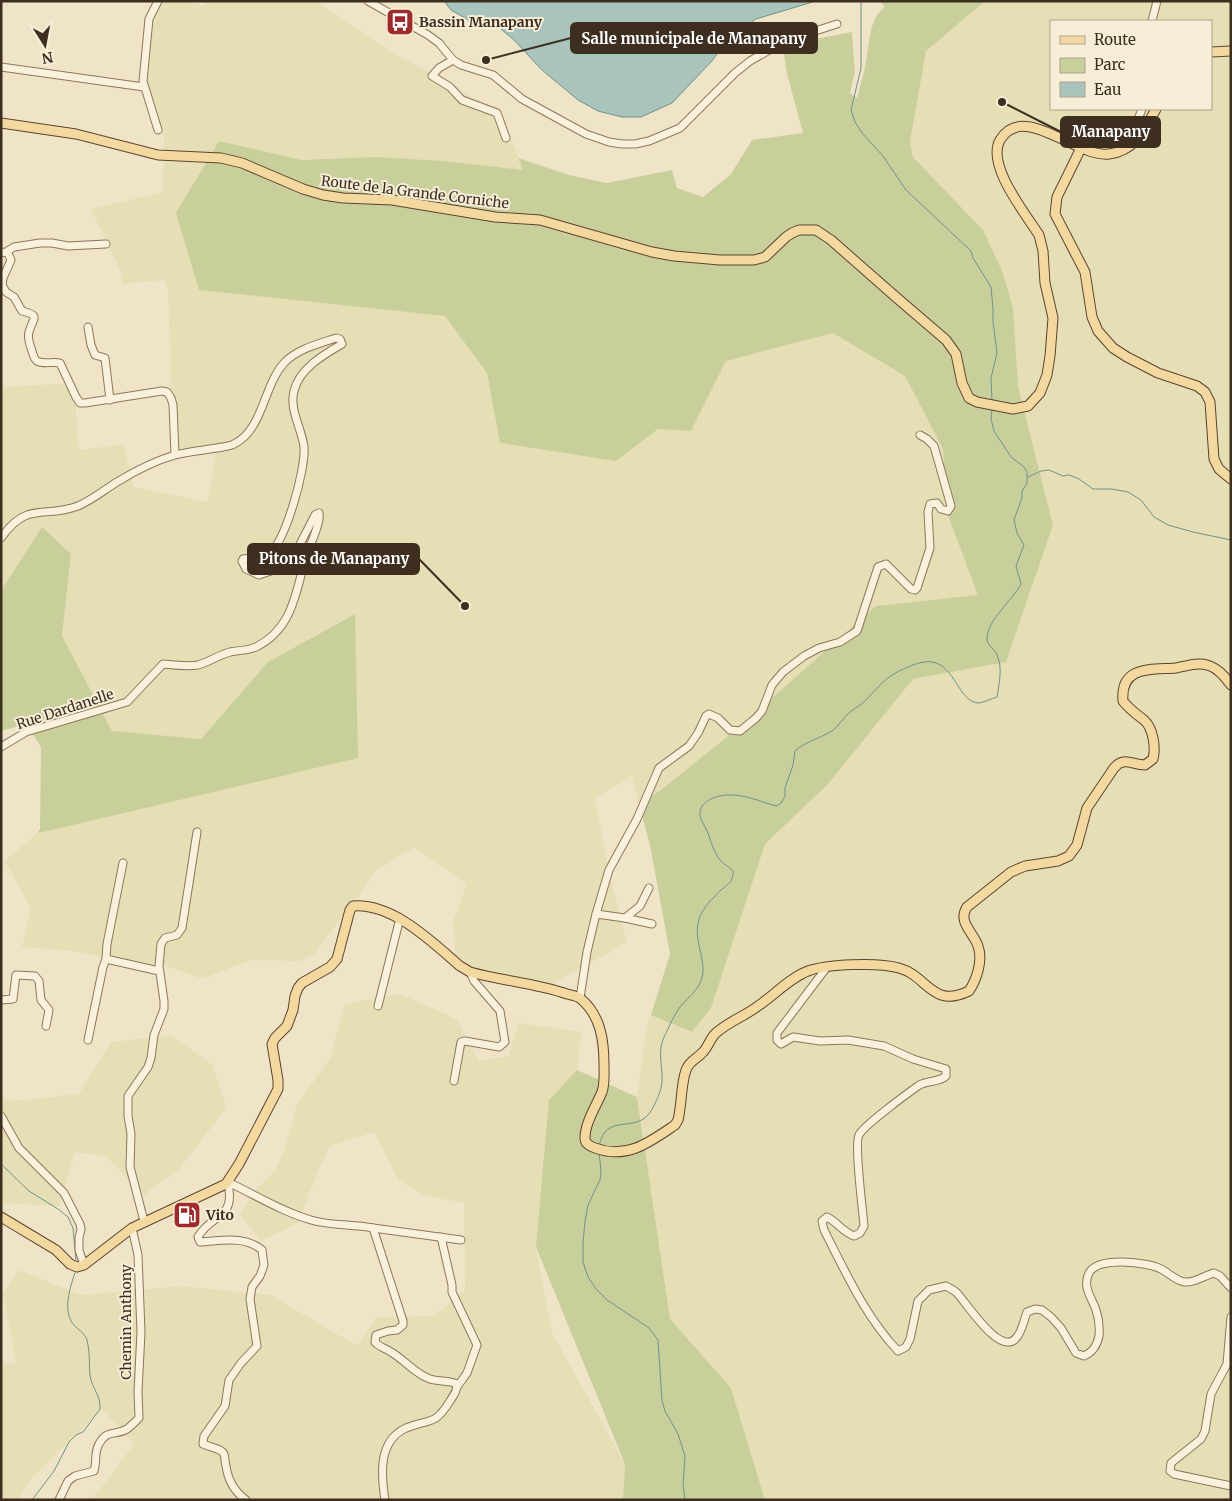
<svg xmlns="http://www.w3.org/2000/svg" width="1232" height="1501" font-family="Merriweather,serif">
<style>
.farmland{fill:#e6deb5;fill-rule:evenodd}
.green{fill:#c9cf9b}
.water{fill:#a9c4bc;stroke:#6f938a}
.lines{fill:none;stroke-linecap:round;stroke-linejoin:round}
.stream{stroke:#6f938a;stroke-width:1}
.minor-casing{stroke:#8d765c;stroke-width:9}
.major-casing{stroke:#5b4430;stroke-width:11}
.minor{stroke:#faf1dc;stroke-width:7}
.major{stroke:#f3d9a0;stroke-width:9}
.labels{text-anchor:middle;dominant-baseline:central;stroke-width:4;stroke-linejoin:round;paint-order:stroke}
.poi-label{font-size:14px;font-weight:bold;fill:#3d2e20;stroke:#f7eed8;text-anchor:start}
.street-label{font-size:14px;fill:#3d2e20;stroke:#f7eed8}
.leader{fill:none;stroke:#3d2e20;stroke-width:2}
.callout-dot{fill:#3d2e20;stroke:#f7eed8;stroke-width:2}
.callout{fill:#3d2e20;stroke:#3d2e20;stroke-width:2}
.callout-label{font-size:15px;text-anchor:middle;font-weight:bold;fill:#fff}
</style>
<rect width="100%" height="100%" fill="#f0e4c8"/>
<g class="farmland">
<path d="M162,1h18l24,4 1,-4h113l3,4 77,51 26,13 19,16 57,24 23,61 -79,-9 -69,-4 -74,3 -82,-19 -20,149 246,26 42,57 13,70 116,18 42,-32 33,2 35,-70 107,-28 72,43 38,73 4,64 31,82 -102,11 -138,122 -77,62 -22,14 -7,-28 -37,22 15,79 17,65 -79,45 -64,-9 -28,-15 -3,-41 14,-38 -53,-37 -37,23 -62,83 -14,8 -51,-1 -48,19 -40,-15v6l-89,-19 -51,-4 9,-38 -26,-48 33,-29 1,1 318,-75 -3,-144 -86,48 -67,77 -89,-8 -50,-95 9,-82 -29,-26 -41,63v-204l73,-4 5,67 45,-6 9,43 75,15 8,-53 -41,1 -4,-58 -3,-103 -4,-9 -42,4 -1,-12 -30,-63 72,-17 1,-55 -17,-49 6,-72z"/>
<path d="M985,1h246v1499h-466l-34,-112 -61,-69 -16,-86 -12,-110 -5,-26 10,-72 4,-10 40,17 20,-24 54,-165 63,-59 85,-105 93,-17 47,-137 -35,-139 -5,-78 -30,-78 -70,-73 -3,-15 16,-91zM1051,21h160v88h-160z"/>
<path d="M400,994l56,25 23,42 30,-5 9,-33 64,9 -5,38 -28,30 -4,65 -9,82 16,86 73,131 -1,36h-532l42,-56 -32,-35 -70,69 -15,22h-16v-136l15,-1 -13,-69 16,-24 61,25 102,-9 89,9 86,51 20,-29 57,-1 31,-26 -1,-87 -42,-8 -24,-16 -24,-47 -44,14 -11,22 -21,55 -37,18 -21,-27 16,-24 19,-20 10,-21 12,-44 33,-47 15,-54z"/>
<path d="M171,1036l42,29 13,43 -46,60 -36,27 -38,-39 -31,-4 -16,54 -58,-3v-104l23,1 55,-6 32,-52z"/>
</g>
<g class="green">
<path d="M879,1h106l-59,50 -16,91 3,15 70,73 19,41 11,37 5,78 35,139 -47,137 -93,17 -85,105 -63,60 -54,164 -19,24 -41,-17 19,-61 -20,-109 -11,-41 22,-14 77,-62 138,-122 102,-11 -31,-82 -4,-64 -38,-73 -72,-43 -107,28 -35,70 -33,-2 -42,32 -116,-18 -13,-70 -42,-57 -246,-26 -23,-77 43,-72 82,19 74,-3 69,4 79,9 -5,-12 51,17 38,8 65,-13 5,18 26,9 28,-23 21,-34 51,-7 -17,-63 -3,-25 69,-13 3,40 -5,21 7,5c3,-12 7,-24 9,-36 4,-20 2,-41 19,-56z"/>
<path d="M42,527l29,27 -9,82 50,95 89,8 67,-77 87,-48 3,144 -319,75 -1,-1 2,-3 1,-82 -15,-23 -25,7v-140z"/>
<path d="M577,1070l60,27 33,222 61,69 34,112h-142l2,-36 -89,-217 13,-147z"/>
</g>
<path class="water" d="M444,1h372l-60,18 -29,22 -16,21 -39,41 -31,14h-19l-24,-6 -20,-11 -36,-30 -29,-31 -24,-20 -15,4 -23,-13z"/>
<g class="lines">
<g class="stream">
<path d="M861,1v67l-10,42 4,12 7,11 21,23 23,34 65,61 2,7 18,29 2,22v12l4,32 -6,25 1,23"/>
<path d="M1028,477l13,-6 8,-1 14,6 6,-1 10,4 14,10h19l16,3 13,8 13,17 14,8 25,7 38,8"/>
<path d="M599,1146c7,-35 37,-11 52,-35 5,-9 10,-19 11,-29 1,-15 -5,-30 2,-45 5,-10 10,-22 16,-30 9,-11 22,-19 23,-35 1,-17 -10,-35 -4,-53 4,-12 14,-21 23,-30 4,-3 9,-6 10,-11 1,-2 1,-5 1,-7 -4,-4 -9,-7 -12,-10 -7,-8 -10,-19 -13,-28 -2,-5 -5,-9 -7,-14 -6,-16 14,-24 27,-24 17,-1 32,7 49,11l5,-4 3,-6v-8l8,-23 2,-14c11,-10 24,-12 37,-20 7,-5 11,-13 18,-19 6,-5 13,-8 18,-14 15,-17 23,-25 45,-33 6,-2 12,-4 19,-3 23,3 27,41 47,41 5,-1 12,-4 18,-6 2,-13 6,-29 0,-42 -2,-6 -9,-8 -10,-16 0,-19 25,-38 34,-55l-5,-18 8,-21 -7,-12 -3,-13 8,-22v-7l5,-8v-11l-3,-5 -13,-10 -17,-26 -3,-12 1,-9"/>
<path d="M599,1152l2,19 -1,9 -12,25 -3,16 -2,22v19l5,15 8,12 11,11 42,28 9,12 4,61 3,10 13,23 7,22 -2,29 2,15"/>
<path d="M1,1164l28,27 29,18 10,8 5,11 3,32"/>
<path d="M32,1500l22,-29 15,-29 7,-7 7,-3 17,-23c1,-13 -8,-21 -10,-33 -1,-12 0,-24 -3,-36 -2,-6 -8,-10 -13,-15 -12,-13 -4,-38 1,-52"/>
</g>
<defs>
<g id="minor">
<path d="M368,1l60,34 11,8 14,17 8,5 32,10 29,24 64,35 23,8 13,2h13l14,-3 31,-13 55,-55 15,-12 30,-17 26,-10 31,-10"/>
<path d="M1152,21l5,-20"/>
<path d="M453,60l-14,8 -7,8 18,11 12,13 35,13 9,25"/>
<path d="M1,67l143,20"/>
<path d="M158,130l-15,-49 6,-62 9,-18"/>
<path d="M1081,148c2,-5 5,-11 10,-13 4,-2 11,-1 16,0 20,2 29,-8 35,-26"/>
<path d="M1,252l7,1 3,7 -8,18 -1,7 4,7 8,5 8,14c19,5 11,6 7,21 -2,6 1,13 3,19 1,4 2,8 5,10 7,4 16,0 23,2l16,34 4,6h5l77,-12 5,1 4,6 2,7 2,50"/>
<path d="M6,252l8,-5 26,-4h12l16,3 38,-2"/>
<path d="M88,327l3,18 4,10 10,3 5,42"/>
<path d="M1,538c27,-38 43,-19 77,-32 14,-6 26,-16 39,-24 18,-11 37,-21 58,-27 15,-4 32,-5 48,-8 4,-1 8,-1 11,-3 30,-15 29,-59 51,-82 13,-13 33,-18 51,-24l4,1 2,5c-19,11 -43,25 -48,47 -5,19 8,38 10,56 2,21 -18,94 -35,107 -8,6 -16,3 -26,5l-1,2 4,8 13,6 15,-5 9,-5 15,-17 17,-33 4,-2c2,10 -9,32 -13,43 -10,35 -13,73 -50,91 -9,4 -17,3 -26,5 -11,3 -21,10 -32,13 -11,2 -24,0 -35,-1l-36,38 -101,30 -25,15"/>
<path d="M596,914l29,4 15,-12 9,-18"/>
<path d="M625,918l27,6"/>
<path d="M106,959l53,12"/>
<path d="M827,967l-50,66v7l4,4 12,-7 27,4 28,-1 36,6 29,13 33,10v7c-8,7 -20,4 -28,10 -10,7 -55,40 -59,49 -5,9 4,77 5,91l-4,7 -6,3c-12,-5 -17,-14 -27,-19l-5,4 2,9c22,43 41,86 74,121l8,-4 4,-8 8,-38 11,-11 17,-4c4,2 7,4 10,6 11,11 45,67 61,45 5,-6 7,-17 10,-25l8,-3 7,1 9,7 10,11 15,25 8,3c9,-4 13,-10 15,-20 1,-10 0,-17 -3,-26 -4,-12 -14,-23 -7,-37 9,-17 58,-11 72,-4 8,4 15,12 24,13 10,1 20,-7 29,-9l6,3 11,12"/>
<path d="M580,998l7,-46 9,-38 13,-44 28,-51 22,-51 30,-22 9,-13 8,-17 3,-2 9,4 12,12 10,1 16,-13 6,-7 10,-26 11,-13 21,-16 15,-8 21,-6 17,-11 21,-64 8,-3 25,25 4,1 2,-2 13,-40 -2,-36 2,-8 7,-1 4,6 7,2 3,-5 -17,-60 -7,-7 -7,-4"/>
<path d="M1,1000l12,-1 3,-24 19,1 4,5 2,19 8,10 -3,16"/>
<path d="M378,1006l22,-88"/>
<path d="M88,1040l15,-73 3,-8 1,-15 16,-81"/>
<path d="M454,1081l7,-39 4,-1 34,6 6,-5 -5,-31 -26,-30 -4,-9"/>
<path d="M1,1116l18,32 45,45 16,31 1,5 -2,9v12l5,15"/>
<path d="M228,1183c8,38 -17,30 -30,54l2,5c22,-1 44,-7 62,8l2,15 -4,11 -8,11 -2,12 7,47 -16,17 -12,17 -4,26 -21,30 -1,8c6,3 18,4 21,10 1,3 1,9 2,12 2,14 9,26 20,34"/>
<path d="M226,1184l4,-1c27,13 53,29 81,37 20,6 41,4 62,8l30,93v4l-6,5 -9,1 -12,4 -1,7c4,5 10,6 16,10 14,8 24,22 39,27 9,3 18,1 27,5 0,7 -3,11 -7,17 -16,26 -20,17 -44,27 -28,13 -25,46 -21,72"/>
<path d="M144,1221l-14,-54 1,-33 -3,-18v-20l20,-29 3,-9 3,-23 10,-26v-8l-5,-35 2,-22 4,-6 12,-3 5,-7 15,-96"/>
<path d="M373,1228l88,12"/>
<path d="M441,1237l11,48v7l25,53 -10,28 -10,14"/>
<path d="M1231,1317l-4,47 -16,30 -6,37 -4,8 -30,24 -1,8 4,3 57,12"/>
<path d="M59,1500l9,-19 7,-5 19,-5c3,-9 0,-19 5,-27 8,-15 16,-8 28,-15 4,-3 8,-7 12,-11l-1,-26 3,-60 -3,-77 -6,-27"/>
</g>
<g id="major">
<path d="M1211,52l20,-1"/>
<path d="M1,123l75,11 82,21 63,3 21,5 61,26 20,6 20,3 49,2 103,17 45,3 112,32 22,4 46,4h34l11,-3 21,-20 6,-4 7,-3h17l15,10 66,58 49,42 10,14 6,29 7,15 8,4 36,7 15,-3 12,-13 7,-18 3,-19 3,-38 -8,-35 -2,-32 -4,-16c-14,-22 -53,-70 -39,-95 23,-39 77,18 109,14 26,-3 36,-25 47,-45"/>
<path d="M1081,148l-24,49 -2,17 30,58 7,45 6,14 15,17 14,9 31,16 39,13 8,6 5,10 4,57 5,10 12,10"/>
<path d="M1,1217l55,33 14,14 7,3 7,-2 48,-37 94,-44 13,-20 39,-75v-9l-6,-36 3,-6 12,-12 6,-16 2,-14 3,-8 4,-5 28,-16 7,-8 13,-49 3,-4c40,-3 79,36 107,60l10,6c32,9 66,11 97,22 4,1 11,2 14,5 20,17 23,42 23,66 0,9 1,18 -2,27 -6,14 -17,31 -17,46 0,6 5,8 10,10 32,12 55,-6 80,-23l3,-5c4,-15 3,-41 9,-52 4,-8 11,-10 16,-16 6,-6 7,-14 13,-19 12,-11 29,-17 42,-27 15,-10 33,-29 50,-35 19,-7 70,-9 91,-3 29,8 33,41 70,23 8,-12 14,-31 9,-45 -4,-13 -21,-24 -11,-39l44,-35 14,-6 33,-5 11,-5 8,-11 10,-37 27,-40c10,-12 18,-3 31,-3l8,-6c3,-12 0,-31 -9,-39 -8,-6 -15,-11 -21,-19 -3,-36 29,-31 53,-33 10,-2 22,-6 31,-3 11,3 18,12 24,20"/>
</g>
</defs>
<use href="#minor" class="minor-casing"/>
<use href="#major" class="major-casing"/>
<use href="#minor" class="minor"/>
<use href="#major" class="major"/>
</g>
<defs>
<symbol id="bus-square" viewBox="-11 -11 22 22"><rect x="-9" y="-9" width="18" height="18" rx="4" fill="#9e2a2b" stroke="#f7eed8"/><path d="M-5-6H5V4H4V6H2V4H-2V6H-4V4H-5ZM-3.5-4V0h7V-4ZM-3.5 1.2v1.5H-2V1.2ZM2 1.2v1.5H3.5V1.2Z" fill="#fff"/></symbol>
<symbol id="fuel-square" viewBox="-11 -11 22 22"><rect x="-9" y="-9" width="18" height="18" rx="4" fill="#9e2a2b" stroke="#f7eed8"/><path d="M-5.5-6h7V0h2V4h1.3V-2.5L3-4.5l.8-.8L6-3V5H2.5V1h-1V6h-7ZM-4.2-4.7v3.2H.2V-4.7Z" fill="#fff"/></symbol>
</defs>
<g fill-rule="evenodd">
<use href="#bus-square" x="384" y="6" width="32" height="32"/>
<use href="#fuel-square" x="171" y="1199" width="32" height="32"/>
</g>
<g class="labels">
<g class="poi-label">
<text x="419" y="22">Bassin Manapany</text>
<text x="206" y="1215">Vito</text>
</g>
<g class="street-label">
<text transform="translate(415 192) rotate(7)">Route de la Grande Corniche</text>
<text transform="translate(65 709) rotate(-18)">Rue Dardanelle</text>
<text transform="translate(126 1322) rotate(-90)">Chemin Anthony</text>
</g>
</g>
<path class="leader" d="M486 60L571 38M1002 102L1061 132M465 606L419 559"/>
<g class="callout-dot">
<circle cx="486" cy="60" r="5"/>
<circle cx="1002" cy="102" r="5"/>
<circle cx="465" cy="606" r="5"/>
</g>
<g class="callout">
<rect x="571" y="23" width="246" height="30" rx="5"/>
<rect x="1061" y="117" width="99" height="30" rx="5"/>
<rect x="248" y="544" width="171" height="30" rx="5"/>
</g>
<g class="callout-label">
<text x="694" y="44">Salle municipale de Manapany</text>
<text x="1111" y="137">Manapany</text>
<text x="334" y="564">Pitons de Manapany</text>
</g>
<rect width="1232" height="1501" fill="none" stroke="#3d2e20" stroke-width="5"/>
<rect x="1050" y="20" width="162" height="90" fill="#f7eed8" stroke="#ada18e"/>
<rect x="1060" y="36" width="25" height="8" fill="#f3d9a0" stroke="#ada18e"/>
<text x="1094" y="45" font-size="15" fill="#3d2e20">Route</text>
<rect x="1060" y="58" width="25" height="15" fill="#c9cf9b" stroke="#ada18e"/>
<text x="1094" y="70" font-size="15" fill="#3d2e20">Parc</text>
<rect x="1060" y="82" width="25" height="15" fill="#a9c4bc" stroke="#ada18e"/>
<text x="1094" y="95" font-size="15" fill="#3d2e20">Eau</text>
<g transform="translate(45 45) rotate(169)" stroke="#f7eed8" stroke-width="4" paint-order="stroke">
<path d="M0-4L9 19L0 12L-9 19Z" fill="#3d2e20"/>
<text y="-8" font-size="14" font-weight="bold" text-anchor="middle" fill="#3d2e20">N</text>
</g>
</svg>
